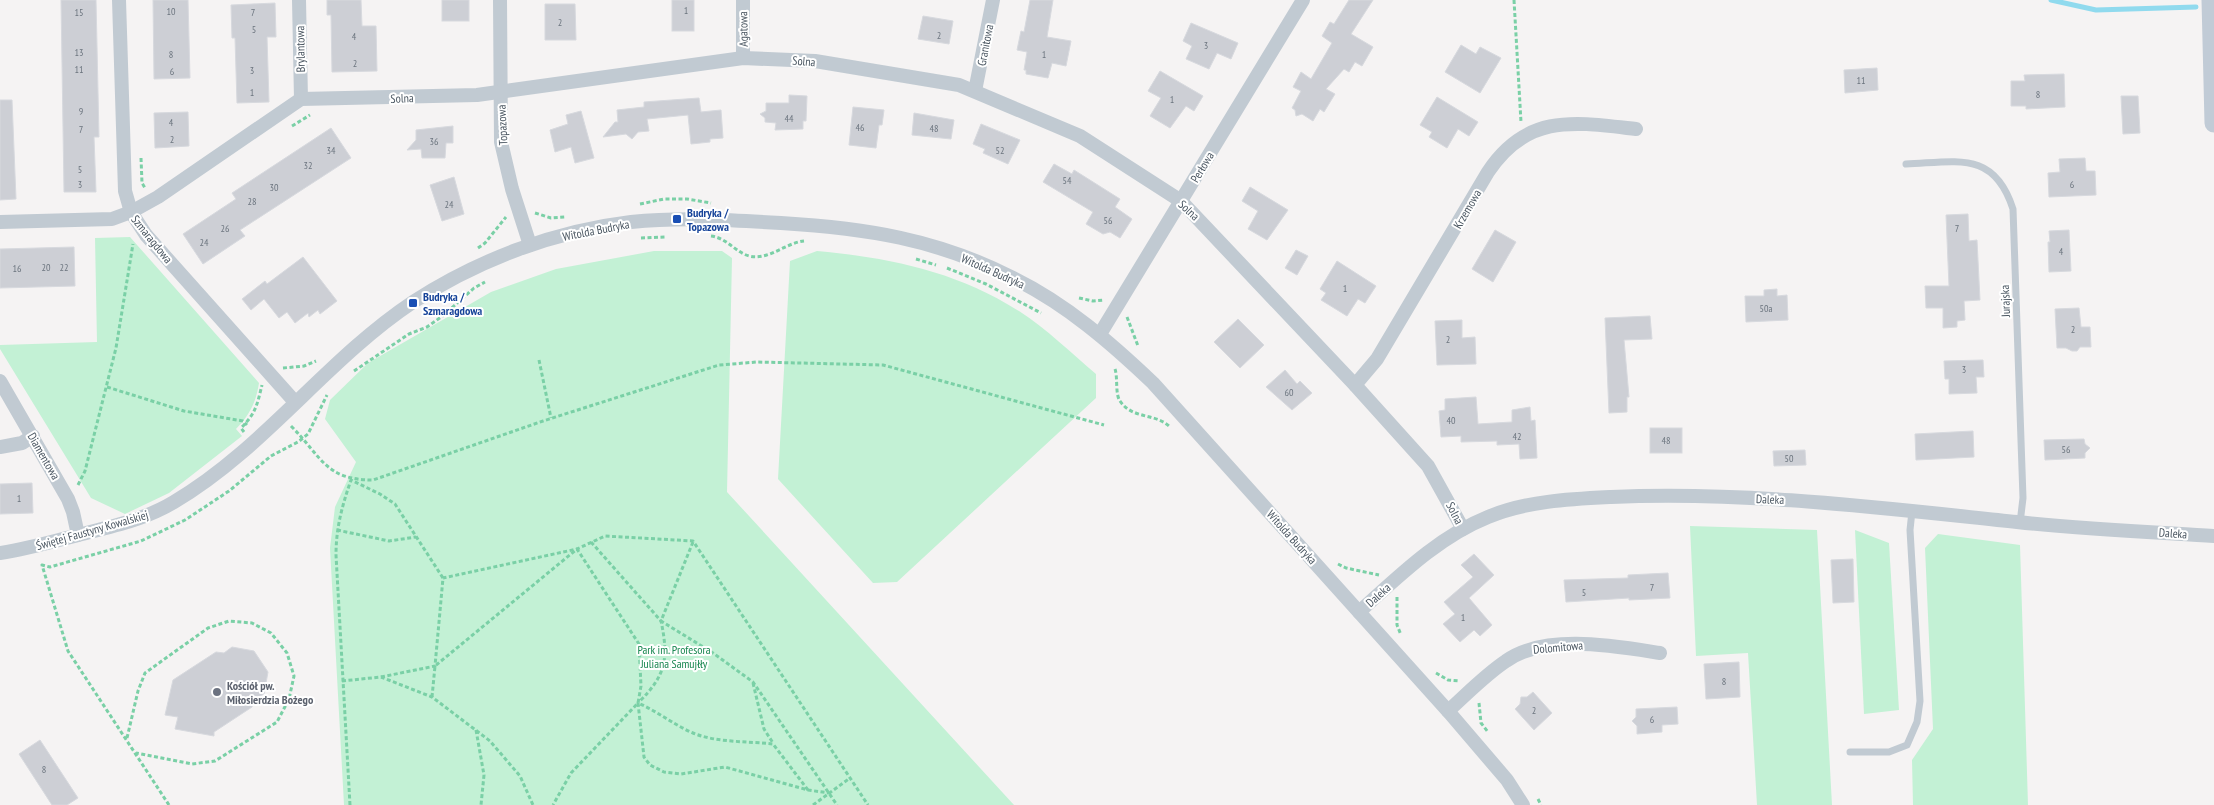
<svg xmlns="http://www.w3.org/2000/svg" width="2214" height="805" font-family="'PT Sans Narrow',sans-serif">
<style>
.green{fill:#c3f1d5}
.lines{fill:none;stroke-linecap:round;stroke-linejoin:round}
.stream{stroke:#90daee;stroke-width:5}
.building{fill:#cdcfd5;stroke:#d7d9de}
.path{stroke:#7ad0a6;stroke-width:3;stroke-dasharray:4 2.5;stroke-linecap:butt}
.lane{stroke:#c1cad2;stroke-width:7}
.street{stroke:#c1cad2;stroke-width:14}
.secondary{stroke:#c1cbd6;stroke-width:19}
.transit-dot{fill:#1a4fb4;stroke:#fff;stroke-width:2}
.worship-dot{fill:#6b7280;stroke:#fff;stroke-width:2}
.labels{text-anchor:middle;dominant-baseline:central;stroke-width:4;stroke-linejoin:round;paint-order:stroke}
.number-label{font-size:10px;fill:#6b747e}
.street-label{font-size:12px;fill:#4a5661;stroke:#fff}
.transit-label{font-size:12px;font-weight:bold;fill:#164399;stroke:#fff;text-anchor:start}
.park-label{font-size:12px;fill:#17864f;stroke:#fff}
.worship-label{font-size:12px;font-weight:bold;fill:#5b616d;stroke:#fff;text-anchor:start}
</style>
<rect width="100%" height="100%" fill="#f5f3f3"/>
<g class="green">
<path d="M130,237l129,146c-3,19 -9,32 -23,46l6,7 -73,57 -44,21 -34,-16 -91,-149v-4l97,-3 -2,-104z"/>
<path d="M654,251h68l10,7 -5,234 287,313h-670l-14,-257 5,-41 21,-45 -31,-43 5,-19 38,-37 123,-71 65,-23z"/>
<path d="M817,251c74,7 138,20 202,60 28,18 52,42 77,63v24l-199,184 -24,1 -95,-104 12,-218z"/>
<path d="M1690,526l127,4 15,275h-75l-9,-152 -52,3z"/>
<path d="M1855,530l34,13 10,167 -35,4z"/>
<path d="M1938,534l82,11 8,260h-115l-1,-45 21,-31 -8,-181z"/>
</g>
<g class="lines">
<path class="stream" d="M2051,0l45,10 100,-3"/>
</g>
<g class="building">
<path d="M61,0h35l3,137h-5l2,55h-32z"/>
<path d="M153,0h35l2,78 -36,1z"/>
<path d="M327,0h34l1,26h14l1,45 -45,1 -1,-57h-4z"/>
<rect x="442" y="0" width="27" height="21"/>
<rect x="672" y="0" width="22" height="31"/>
<path d="M1030,0h23l-6,37 24,4 -5,25 -14,-3 -4,15 -22,-4v-4h-2l3,-18 -10,-2 4,-19 3,1z"/>
<path d="M1349,0h24l-22,34 22,13 -11,19 -7,-4 -6,10 -5,-3 -18,20 9,5 -11,18 -4,-3 -7,12 -11,-7 -6,2 -1,-6 -3,-2 9,-17 -8,-4 8,-15 10,7 21,-36 -10,-7 8,-14 4,2z"/>
<path d="M275,3l1,34h-9l2,65 -32,1 -2,-65h-3l-1,-33z"/>
<path d="M545,4h30l1,36h-31z"/>
<path d="M923,16l30,5 -4,23 -31,-5z"/>
<path d="M1191,23l47,20 -7,16 -14,-6 -8,16 -23,-10 6,-13 -9,-5z"/>
<path d="M1461,45l15,9 4,-7 21,11 -21,35 -35,-21z"/>
<path d="M1877,68l1,22 -33,3 -1,-23z"/>
<path d="M1160,71l43,25 -9,15 -8,-5 -16,22 -20,-12 11,-18 -13,-7z"/>
<path d="M2064,74l1,33 -39,2v-3h-15v-25h14l-1,-6z"/>
<path d="M789,95l18,1 -1,25h-3v8l-28,1 1,-7 -11,-1v-4l-5,-4 6,-3v-8h23z"/>
<path d="M2121,96h17l2,37 -17,1z"/>
<path d="M1437,97l41,25 -9,14 -11,-7 -11,19 -18,-11 3,-5 -12,-7z"/>
<path d="M699,98l2,14 20,-2 2,28 -13,1v3l-19,2 -3,-29 -41,4 2,12 -11,1 -6,7 -6,-5 -23,3 12,-15h3l-1,-12 27,-3v-5z"/>
<path d="M0,100h12l4,99 -16,1z"/>
<path d="M853,107l31,3 -2,15h-3l-3,23 -27,-3z"/>
<path d="M581,111l13,47 -19,5 -4,-16 -16,5 -5,-22 18,-6 -2,-9z"/>
<path d="M188,112l1,34 -34,2 -1,-35z"/>
<path d="M914,113l40,7 -3,19 -39,-4z"/>
<path d="M981,124l39,16 -12,24 -25,-11 2,-4 -12,-5z"/>
<path d="M453,126v17h-7l-1,15h-23l-1,-9 -14,1 9,-10v-10z"/>
<path d="M331,128l20,30 -111,72 5,6 -42,28 -20,-30 53,-35 -4,-6z"/>
<path d="M2085,158l1,13h9l1,24 -47,2 -1,-24 12,-1 -1,-13z"/>
<path d="M1054,164l18,10 2,-4 46,29 -5,8 17,12 -12,19 -10,-6 -7,2 -17,-10 7,-12 -50,-30z"/>
<path d="M454,177l10,37 -22,7 -12,-36z"/>
<path d="M1250,187l38,23 -21,30 -19,-11 10,-18 -16,-10z"/>
<path d="M1968,214l1,27 8,-1 3,60 -16,1 1,19 -8,1v6l-14,1v-20h-17l-1,-22h24l-3,-71z"/>
<path d="M1495,230l21,12 -23,40 -21,-13z"/>
<path d="M2069,230l2,41 -22,1 -1,-30h2l-1,-11z"/>
<path d="M74,247l1,39 -75,2v-39z"/>
<path d="M1296,250l12,6 -11,19 -12,-7z"/>
<path d="M303,257l34,44 -17,13 -2,-4 -9,7 -1,-4 -13,10 -8,-11 -8,6 -15,-19 -13,11 -9,-11 23,-18 2,3z"/>
<path d="M1337,261l39,25 -11,17 -7,-4 -11,17 -26,-16 5,-7 -6,-4z"/>
<path d="M1777,289v7l10,-1 1,25 -42,2 -1,-26h19v-6z"/>
<path d="M2079,308l2,19h9l1,20h-11l-3,4h-5l-6,-3h-9l-2,-39z"/>
<path d="M1650,316l2,23 -28,1 5,57h-2v15l-18,1 -4,-95z"/>
<path d="M1238,319l26,26 -24,23 -26,-26z"/>
<path d="M1462,320v18l13,-1 1,27 -39,1 -2,-44z"/>
<path d="M1983,360l1,17h-8l1,16 -28,1v-15h-4l-1,-18z"/>
<path d="M1285,370l12,14 3,-3 12,12 -20,17 -26,-23z"/>
<path d="M1476,397l2,27 34,-2v-12l18,-3 1,14 4,-1 2,38 -17,1 -1,-15 -22,1v-4l-36,1v-6l-20,1 -2,-26 6,-1v-11z"/>
<rect x="1650" y="428" width="32" height="25"/>
<path d="M1973,431l1,26 -58,3 -1,-26z"/>
<path d="M2084,439l1,5 5,4 -5,5v5l-40,2 -1,-20z"/>
<path d="M1805,450l1,15 -32,1 -1,-15z"/>
<path d="M32,483l1,30 -33,1v-30z"/>
<path d="M1474,554l20,21 -25,23 23,27 -12,11 -6,-6 -14,12 -17,-18 12,-10 -11,-12 29,-25 -12,-12z"/>
<path d="M1853,559l1,43 -21,1 -2,-43z"/>
<path d="M1668,573l2,25 -41,2v-2l-63,4 -2,-22 64,-2v-3z"/>
<path d="M232,647l22,4 14,21 -4,22 -10,5 -2,8 -38,25v4l-39,-7 3,-12 -13,-2 8,-35 43,-28 8,1z"/>
<path d="M1739,662l1,35 -34,2 -2,-35z"/>
<path d="M1533,692l19,21 -18,17 -19,-21 5,-5 1,-7h6z"/>
<path d="M1677,707l1,17 -16,1v7l-25,2v-8l-5,-5 4,-4v-8z"/>
<path d="M40,740l38,58 -11,7h-15l-33,-51z"/>
</g>
<g class="lines">
<g class="path">
<path d="M1514,0l7,122"/>
<path d="M292,126l18,-11"/>
<path d="M141,158l1,25 3,5"/>
<path d="M640,204l24,-5h23l24,4"/>
<path d="M535,213l16,5 14,-1"/>
<path d="M711,236c16,2 24,16 38,20 19,5 36,-13 55,-15"/>
<path d="M641,238l24,-1"/>
<path d="M478,248l7,-5 21,-26"/>
<path d="M916,259l20,6"/>
<path d="M947,268l39,16 55,29"/>
<path d="M1079,298l14,3 11,-1"/>
<path d="M1127,317l11,29"/>
<path d="M539,360l12,58"/>
<path d="M283,368l21,-2 12,-5"/>
<path d="M1115,369c3,9 0,25 5,32 12,18 34,12 49,25"/>
<path d="M354,371l55,-37 18,-7 17,-12 30,-27 11,-6"/>
<path d="M107,387l77,24 59,10 4,4"/>
<path d="M291,426c31,31 34,54 82,54l170,-59 176,-56 38,-3 126,3 221,60"/>
<path d="M244,432l-3,-4c15,-15 16,-23 21,-43"/>
<path d="M78,485l7,-14 31,-123 17,-104"/>
<path d="M337,530l52,11 27,-4"/>
<path d="M591,542l70,79c8,38 5,54 -22,81"/>
<path d="M693,542l-32,79 52,32 40,29 84,123"/>
<path d="M1338,564l8,4 33,7"/>
<path d="M1397,597v28l4,10"/>
<path d="M1436,673l12,7 12,1"/>
<path d="M381,677l54,-11 8,-88 134,-29 28,-13 88,5 175,264"/>
<path d="M342,681l39,-4 51,20 58,44 30,35 13,29"/>
<path d="M753,683l11,46 9,14"/>
<path d="M432,697l3,-31 142,-117 62,95 2,42 -3,17 -67,70 -18,32"/>
<path d="M1479,703l2,20 7,9"/>
<path d="M476,730l8,45 -3,30"/>
<path d="M127,738l11,-47 7,-18 63,-45 21,-7 23,2 19,10 16,20 7,23 -5,23 -12,23 -62,39 -23,3 -56,-11"/>
<path d="M808,790l-35,-46c-25,-3 -56,-1 -80,-11 -19,-8 -36,-22 -55,-30l6,54 6,8 14,7 17,2 44,-7 83,23 21,3"/>
<path d="M1538,799l3,6"/>
<path d="M169,805l-101,-154 -26,-86 8,2 91,-26 44,-21 44,-29 42,-35 27,-14 10,-8 19,-39"/>
<path d="M350,805l-14,-250c0,-27 6,-49 15,-75l29,14 15,10 48,74"/>
<path d="M813,805l37,-27"/>
</g>
<g class="lane">
<path d="M1906,164c51,-2 88,-14 107,45l10,289 -3,25"/>
<path d="M1850,752h39l18,-7 10,-23 3,-21 -10,-171 2,-19"/>
</g>
<g class="street">
<path d="M119,0l6,191 6,21 15,23 149,167"/>
<path d="M299,0l2,99"/>
<path d="M500,0l1,142 11,47 18,56"/>
<path d="M743,0v58"/>
<path d="M975,91l18,-91"/>
<path d="M0,222l112,-3 19,-7 27,-15 143,-98 176,-4 266,-37 72,3 144,24 121,51 101,65 174,184 73,81 35,63"/>
<path d="M1100,334l203,-334"/>
<path d="M0,381l68,118 5,13 5,23"/>
<path d="M1355,385l22,-26 111,-187c39,-59 87,-50 148,-43"/>
<path d="M0,447l22,-4 11,-7"/>
<path d="M0,553c28,-4 55,-12 82,-19 32,-8 64,-15 92,-32 90,-53 152,-142 239,-200 65,-42 141,-71 218,-80 50,-5 100,-2 150,1 84,5 156,16 232,55 53,26 98,65 140,105l295,328 59,69 16,25"/>
<path d="M1359,612c39,-35 79,-75 129,-95 38,-16 82,-18 123,-20 136,-6 271,11 406,25 66,7 132,10 197,14"/>
<path d="M1448,711c19,-17 37,-36 58,-50 39,-28 109,-15 154,-8"/>
</g>
<path class="secondary" d="M2211,0l3,123"/>
</g>
<g class="transit-dot">
<rect x="672" y="214" width="10" height="10" rx="2.5"/>
<rect x="408" y="298" width="10" height="10" rx="2.5"/>
</g>
<circle class="worship-dot" cx="217" cy="692" r="5"/>
<g class="labels">
<g class="number-label">
<text x="686" y="10">1</text>
<text x="171" y="11">10</text>
<text x="79" y="12">15</text>
<text x="253" y="12">7</text>
<text x="560" y="22">2</text>
<text x="254" y="29">5</text>
<text x="939" y="35">2</text>
<text x="354" y="36">4</text>
<text x="1206" y="45">3</text>
<text x="79" y="52">13</text>
<text x="171" y="54">8</text>
<text x="1044" y="54">1</text>
<text x="355" y="63">2</text>
<text x="79" y="69">11</text>
<text x="252" y="70">3</text>
<text x="172" y="71">6</text>
<text x="1861" y="80">11</text>
<text x="252" y="92">1</text>
<text x="2038" y="94">8</text>
<text x="1172" y="99">1</text>
<text x="81" y="111">9</text>
<text x="789" y="118">44</text>
<text x="171" y="122">4</text>
<text x="860" y="127">46</text>
<text x="934" y="128">48</text>
<text x="81" y="129">7</text>
<text x="172" y="139">2</text>
<text x="434" y="141">36</text>
<text x="331" y="150">34</text>
<text x="1000" y="150">52</text>
<text x="308" y="165">32</text>
<text x="80" y="169">5</text>
<text x="1067" y="180">54</text>
<text x="80" y="184">3</text>
<text x="2072" y="184">6</text>
<text x="274" y="187">30</text>
<text x="252" y="201">28</text>
<text x="449" y="204">24</text>
<text x="1108" y="220">56</text>
<text x="225" y="228">26</text>
<text x="1957" y="228">7</text>
<text x="204" y="242">24</text>
<text x="2061" y="251">4</text>
<text x="46" y="267">20</text>
<text x="64" y="267">22</text>
<text x="17" y="268">16</text>
<text x="1345" y="288">1</text>
<text x="1766" y="308">50a</text>
<text x="2073" y="329">2</text>
<text x="1448" y="339">2</text>
<text x="1964" y="369">3</text>
<text x="1289" y="392">60</text>
<text x="1451" y="420">40</text>
<text x="1517" y="436">42</text>
<text x="1666" y="440">48</text>
<text x="2066" y="449">56</text>
<text x="1789" y="458">50</text>
<text x="19" y="498">1</text>
<text x="1652" y="587">7</text>
<text x="1584" y="592">5</text>
<text x="1463" y="617">1</text>
<text x="1724" y="681">8</text>
<text x="1534" y="710">2</text>
<text x="1652" y="719">6</text>
<text x="44" y="769">8</text>
</g>
<g class="street-label">
<text transform="translate(743 29) rotate(-91)">Agatowa</text>
<text transform="translate(985 45) rotate(-79)">Granitowa</text>
<text transform="translate(300 49) rotate(-91)">Brylantowa</text>
<text transform="translate(804 61) rotate(5)">Solna</text>
<text transform="translate(402 98) rotate(-2)">Solna</text>
<text transform="translate(502 125) rotate(-93)">Topazowa</text>
<text transform="translate(1202 167) rotate(-59)">Perłowa</text>
<text transform="translate(1467 209) rotate(-60)">Krzemowa</text>
<text transform="translate(1189 210) rotate(43)">Solna</text>
<text transform="translate(596 230) rotate(-11)">Witolda Budryka</text>
<text transform="translate(152 239) rotate(51)">Szmaragdowa</text>
<text transform="translate(993 271) rotate(24)">Witolda Budryka</text>
<text transform="translate(2005 301) rotate(-92)">Jurajska</text>
<text transform="translate(44 456) rotate(60)">Diamentowa</text>
<text transform="translate(1770 499) rotate(2)">Daleka</text>
<text transform="translate(1455 513) rotate(63)">Solna</text>
<text transform="translate(92 530) rotate(-16)">Świętej Faustyny Kowalskiej</text>
<text transform="translate(2173 533) rotate(4)">Daleka</text>
<text transform="translate(1292 537) rotate(48)">Witolda Budryka</text>
<text transform="translate(1378 595) rotate(-42)">Daleka</text>
<text transform="translate(1558 647) rotate(-5)">Dolomitowa</text>
</g>
<g class="transit-label">
<text x="687" y="212">Budryka /<tspan x="687" dy="14">Topazowa</tspan></text>
<text x="423" y="296">Budryka /<tspan x="423" dy="14">Szmaragdowa</tspan></text>
</g>
<g class="park-label">
<text x="674" y="649">Park im. Profesora<tspan x="674" dy="14">Juliana Samujłły</tspan></text>
</g>
<g class="worship-label">
<text x="227" y="685">Kościół pw.<tspan x="227" dy="14">Miłosierdzia Bożego</tspan></text>
</g>
</g>
</svg>
